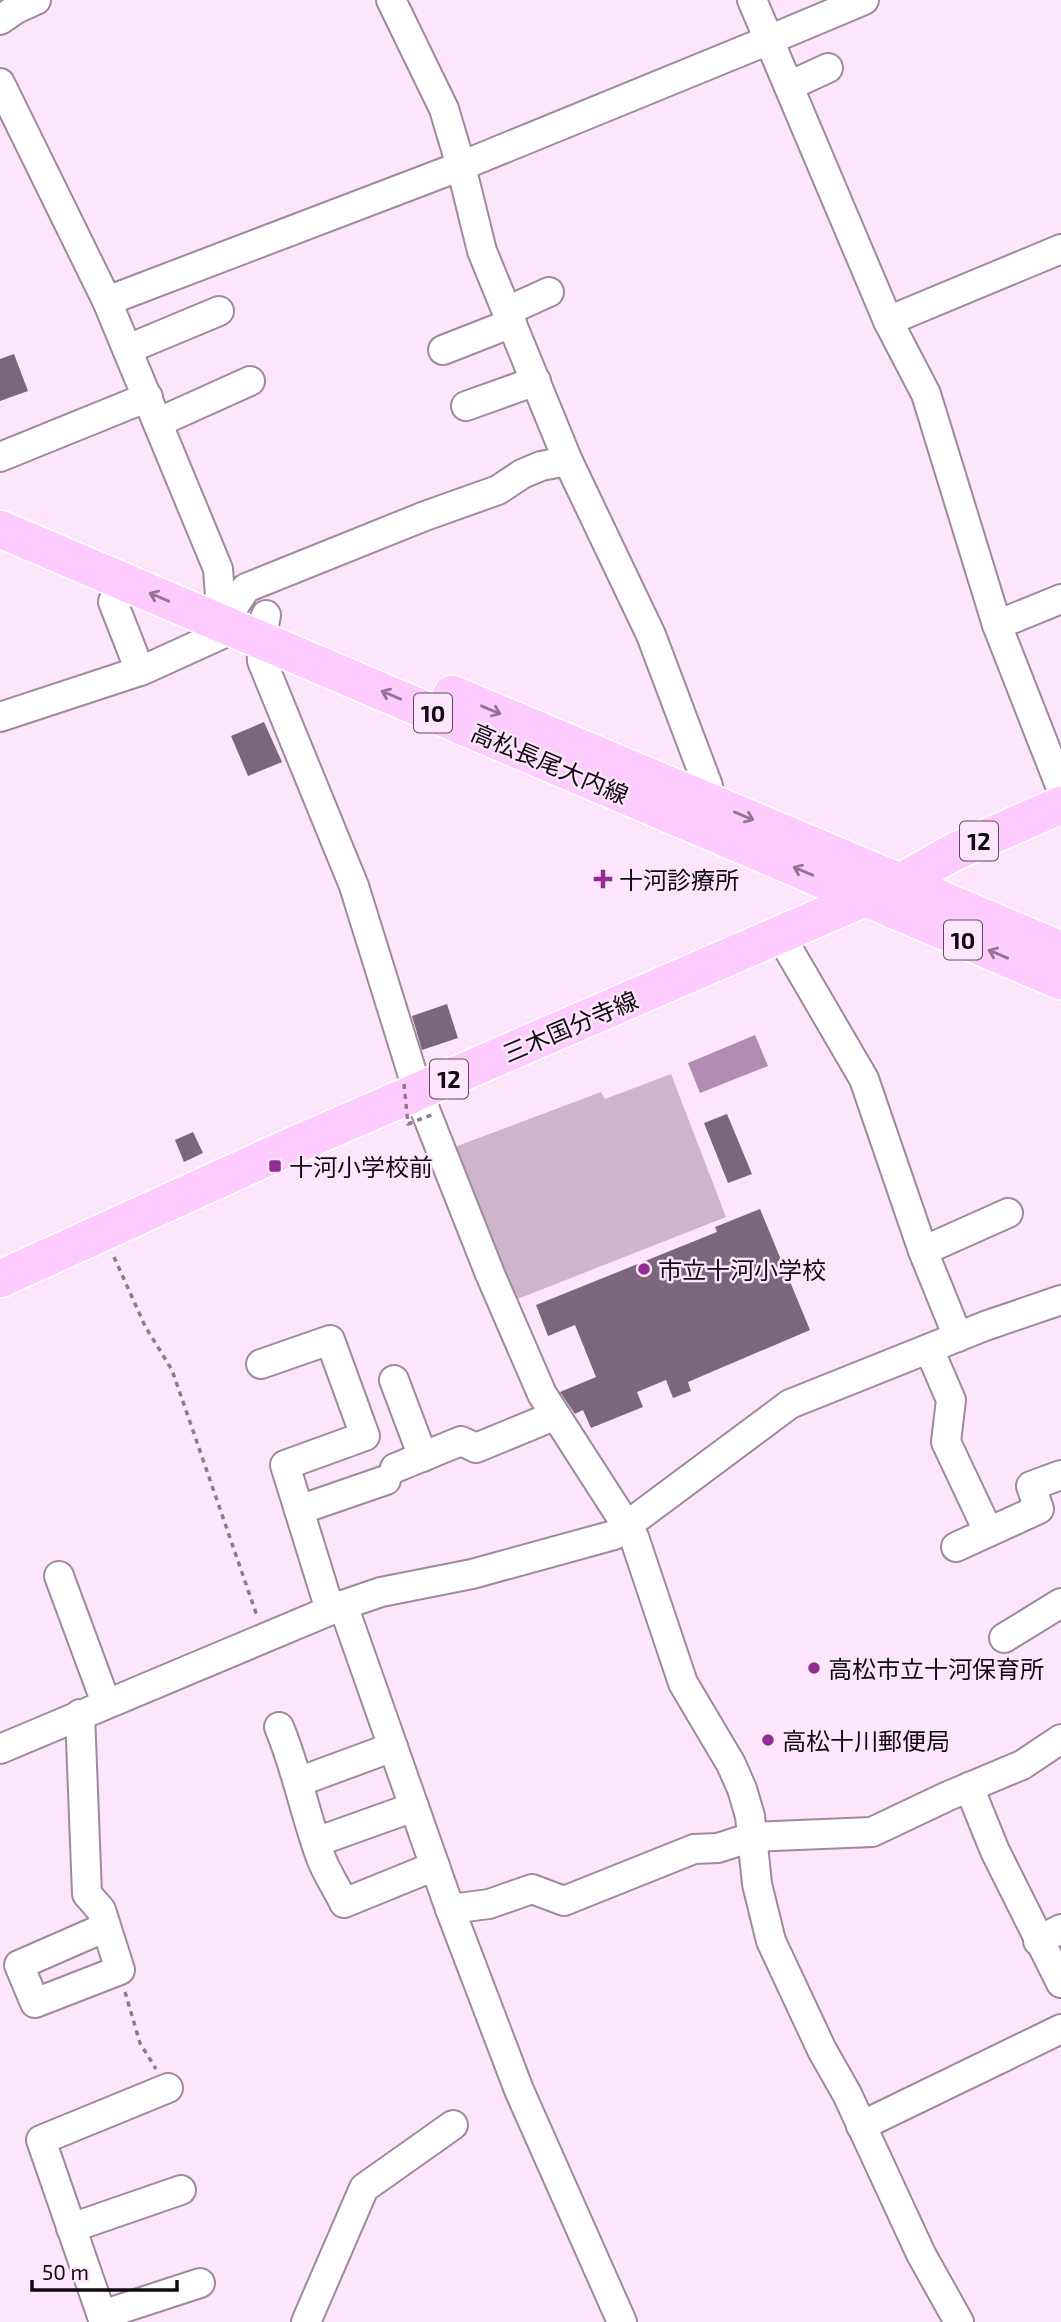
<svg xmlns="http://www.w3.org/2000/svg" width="1061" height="2322" font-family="'Exo 2','Noto Sans JP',sans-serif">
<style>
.green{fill:#cfb4ce}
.water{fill:#b38cb3}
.building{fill:#7b667b}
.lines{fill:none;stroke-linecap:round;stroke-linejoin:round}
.minor-casing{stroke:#9f899f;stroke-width:32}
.major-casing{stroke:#fff;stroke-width:40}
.path{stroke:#8c7c8b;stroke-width:3.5;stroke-dasharray:5 5;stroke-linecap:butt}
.minor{stroke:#fff;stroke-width:28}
.major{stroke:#fecbfe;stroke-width:37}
.path-bridge{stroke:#8c7c8b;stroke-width:3.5;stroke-dasharray:5 5;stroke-linecap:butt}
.oneway{stroke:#937493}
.poi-dot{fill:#902c93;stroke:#fde5fc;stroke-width:2.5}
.labels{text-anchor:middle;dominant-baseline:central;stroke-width:5;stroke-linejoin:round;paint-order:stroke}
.shield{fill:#fde5fc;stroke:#584c58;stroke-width:2}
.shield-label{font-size:23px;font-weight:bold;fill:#110a11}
.street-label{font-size:24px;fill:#110a11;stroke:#fde5fc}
.poi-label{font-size:24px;fill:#110a11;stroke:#fde5fc;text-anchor:start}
</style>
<rect width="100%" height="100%" fill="#fde5fc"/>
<path class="green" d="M671,1074l55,143 -211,83 -63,-152 149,-56 4,7z"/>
<path class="water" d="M755,1035l13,31 -68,27 -12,-30z"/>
<g class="building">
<path d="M14,354l14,37 -28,10v-42z"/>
<path d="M264,722l18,40 -34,14 -17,-40z"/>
<path d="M447,1004l11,34 -36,12 -10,-34z"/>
<path d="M727,1114l25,60 -24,9 -24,-60z"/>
<path d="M193,1132l10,21 -19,9 -9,-22z"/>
<path d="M760,1209l50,121 -122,52 3,9 -18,7 -7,-18 -29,12 6,15 -52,21 -8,-18 -8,4 -15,-22 36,-15 -21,-52 -27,11 -12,-31 181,-73 -2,-5z"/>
</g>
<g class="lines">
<defs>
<g id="minor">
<path d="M391,0l53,109 17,57 21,85 86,210 83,174 57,151 1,16"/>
<path d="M752,0l17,40 95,-40"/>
<path d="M0,20l16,-11 20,-9"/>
<path d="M0,83l107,218 111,268 2,26 -8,23"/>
<path d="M789,86l39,-18"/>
<path d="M107,301l354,-135 308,-126 119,281 173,-72"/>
<path d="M507,311l42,-19"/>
<path d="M888,321l38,73 71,231 64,163"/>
<path d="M128,349l91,-38"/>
<path d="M443,350l69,-27"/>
<path d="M466,406l70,-25"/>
<path d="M159,422l91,-41"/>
<path d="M0,457l148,-60"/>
<path d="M121,581l-8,21 27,69"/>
<path d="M266,615l-5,25 1,21 92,225 64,206 72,182 52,120 92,143 49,146 48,81 11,25 8,27 7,68 14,57 51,109 25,44 74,160 38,68"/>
<path d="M997,625l64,-26"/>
<path d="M0,717l143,-47 77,-35 3,-12 23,-35 179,-72 73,-26 24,-16 19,-8 27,-5"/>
<path d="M780,935l84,144 59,172 35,86"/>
<path d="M923,1251l85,-38"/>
<path d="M929,1349l22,51 -5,42 42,89"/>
<path d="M261,1364l69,-24 35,96 -80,29 14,45 87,-30"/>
<path d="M394,1380l29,77"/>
<path d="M395,1468l66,-27 15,7 68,-28 8,-10"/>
<path d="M299,1510l31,100"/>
<path d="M956,1547l83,-38 -8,-23 30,-11"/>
<path d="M59,1576l47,127"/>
<path d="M343,1605l107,304 69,181 103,232"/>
<path d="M1004,1638l57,-35"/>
<path d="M80,1714l7,180 14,16 19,60 -85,33 -16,-38 87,-38"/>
<path d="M279,1727c18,43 26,88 42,131 6,16 16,30 23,45l91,-37"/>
<path d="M0,1749l343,-144 38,-13 91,-18 142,-39 176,-131 195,-78 76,-26"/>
<path d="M298,1782l95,-35"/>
<path d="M969,1787l26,64 66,132"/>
<path d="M316,1842l98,-35"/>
<path d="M450,1909l39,-5 43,-15 32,12 130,-52 24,-1 34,-11 120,-5 76,-36 74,-31 39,-26"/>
<path d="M1038,1941l23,-12"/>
<path d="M861,2126l200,-97"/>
<path d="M71,2228l110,-38"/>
<path d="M102,2315l98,-32"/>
<path d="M104,2322l-63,-182 127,-52"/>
<path d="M306,2322l58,-134 89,-63"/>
</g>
<g id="major">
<path d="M0,529l1061,452"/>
<path d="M452,694l609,256"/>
<path d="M0,1279l290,-132 609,-264 55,-31 107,-47"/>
</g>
</defs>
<use href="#minor" class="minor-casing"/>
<use href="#major" class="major-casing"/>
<g class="path">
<path d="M114,1257l31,69 27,44 85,246"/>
<path d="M125,1992l15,51 16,26"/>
</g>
<use href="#minor" class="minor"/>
<use href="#major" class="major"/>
<path class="path-bridge" d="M404,1084l4,40 26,-10"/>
</g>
<defs><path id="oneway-shaft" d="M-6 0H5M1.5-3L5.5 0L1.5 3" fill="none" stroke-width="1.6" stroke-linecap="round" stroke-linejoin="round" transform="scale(1.75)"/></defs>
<g class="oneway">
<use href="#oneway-shaft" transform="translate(159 597) rotate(-157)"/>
<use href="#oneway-shaft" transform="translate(391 695) rotate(-157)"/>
<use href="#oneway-shaft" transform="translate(491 710) rotate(23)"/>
<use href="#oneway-shaft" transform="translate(744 816) rotate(23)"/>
<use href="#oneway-shaft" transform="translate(803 871) rotate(-157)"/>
<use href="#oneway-shaft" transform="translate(998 954) rotate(-157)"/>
</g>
<g class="poi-dot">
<path d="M599.5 868.5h7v7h7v7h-7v7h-7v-7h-7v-7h7z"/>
<rect x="268" y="1159" width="14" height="14" rx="3.5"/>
<circle cx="644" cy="1269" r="7"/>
<circle cx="814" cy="1668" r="7"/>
<circle cx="768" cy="1740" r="7"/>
</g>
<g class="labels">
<g class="shield">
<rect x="414" y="693.5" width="38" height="39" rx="5"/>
<rect x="960" y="821.5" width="38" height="39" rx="5"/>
<rect x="944" y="920.5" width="38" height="39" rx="5"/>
<rect x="430" y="1059.5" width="38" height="39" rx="5"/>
</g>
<g class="shield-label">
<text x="433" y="713">10</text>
<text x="979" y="841">12</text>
<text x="963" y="940">10</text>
<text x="449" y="1079">12</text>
</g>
<g class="street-label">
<text transform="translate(550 763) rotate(23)">高松長尾大内線</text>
<text transform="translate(570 1026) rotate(-23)">三木国分寺線</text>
</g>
<g class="poi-label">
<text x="619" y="879">十河診療所</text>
<text x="289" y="1166">十河小学校前</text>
<text x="658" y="1269">市立十河小学校</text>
<text x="828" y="1668">高松市立十河保育所</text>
<text x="782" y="1740">高松十川郵便局</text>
</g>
</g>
<path d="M32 2280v10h145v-10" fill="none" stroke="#110a11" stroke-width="3.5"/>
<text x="42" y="2280" font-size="21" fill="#110a11" stroke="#fde5fc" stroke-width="5" paint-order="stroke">50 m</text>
</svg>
